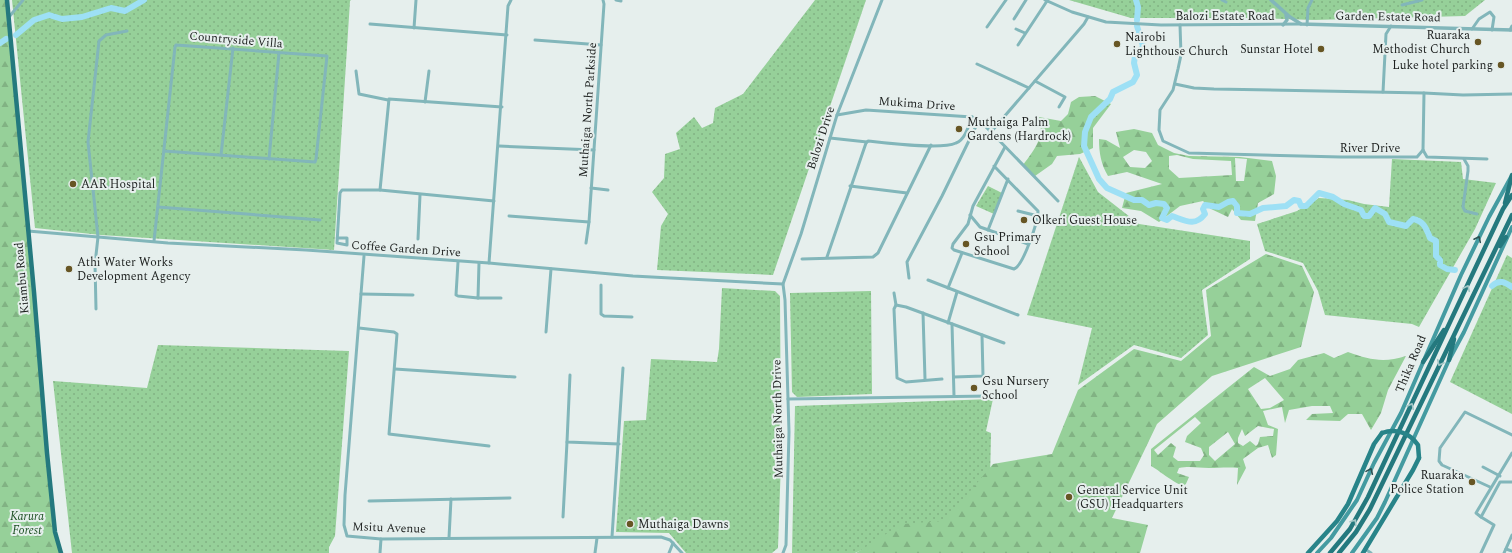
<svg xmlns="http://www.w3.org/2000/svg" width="1512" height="553" font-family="Spectral,serif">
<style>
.green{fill:url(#green-dots)}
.forest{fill:url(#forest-firs);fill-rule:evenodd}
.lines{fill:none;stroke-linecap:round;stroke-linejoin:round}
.river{stroke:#9de0f5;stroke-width:6}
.minor{stroke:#82b6ba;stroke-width:3}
.tertiary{stroke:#82b6ba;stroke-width:3.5}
.secondary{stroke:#449ba1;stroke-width:4}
.primary{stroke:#288489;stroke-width:4.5}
.trunk{stroke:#24797e;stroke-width:4.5}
.primary-bridge{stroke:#288489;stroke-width:4.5}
.oneway{stroke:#2d5153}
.oneway2{stroke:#a2c6c6}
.poi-dot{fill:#675624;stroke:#e6efed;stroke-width:1.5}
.labels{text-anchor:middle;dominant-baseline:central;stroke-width:4;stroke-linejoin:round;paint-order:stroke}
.street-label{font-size:12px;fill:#1d201f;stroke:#e6efed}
.poi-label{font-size:12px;fill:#1d201f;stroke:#e6efed;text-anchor:start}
.park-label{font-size:12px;font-style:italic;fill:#1d5023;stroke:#e6efed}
</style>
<defs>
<pattern id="green-dots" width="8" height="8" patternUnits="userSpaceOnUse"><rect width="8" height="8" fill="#96d099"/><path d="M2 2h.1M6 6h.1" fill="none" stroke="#81b283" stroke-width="1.8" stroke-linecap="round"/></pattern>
<pattern id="forest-firs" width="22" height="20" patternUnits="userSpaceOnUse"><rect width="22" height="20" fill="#96d099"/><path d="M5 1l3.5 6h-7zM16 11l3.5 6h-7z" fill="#81b283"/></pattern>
</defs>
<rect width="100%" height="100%" fill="#e6efed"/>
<g class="green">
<path d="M12,0h339l-1,1 -16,249 -233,-15 -66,-7z"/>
<path d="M815,0h51l-93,275 -116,-5 4,-44 7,-12 -16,-22 12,-14 1,-24 15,-5 -4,-16 18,-16 8,11 11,-5 2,-15 28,-14z"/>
<path d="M1069,0h416l-20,16 -151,4 -59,-2h-124z"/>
<path d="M1079,157l19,35 41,32 111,17v18l-48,31 6,45 -27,23 -47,-13 -56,40 14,-57 -65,-13z"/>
<path d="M1392,159l69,3 2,17 33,4 -21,46 -56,98 -7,-3 -87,-9 -7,-24 -15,-28 -38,-12 -8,-27 40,-13 22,-13 29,2 16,4 25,3z"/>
<path d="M988,186l14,7 -8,21 -18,-8z"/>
<path d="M1507,255l5,3v156l-62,-32z"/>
<path d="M722,288l53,3 5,5 1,165 -3,87 -6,5h-86l-17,-20 -53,-1 8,-111 22,-1 5,-61 66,3 2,-13z"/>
<path d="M871,291l1,103 -75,3 -5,-5 -2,-99z"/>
<path d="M158,345l191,6 -14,185 -6,11v6h-257l-19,-172 94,7z"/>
<path d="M993,399l-7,32 5,2 -2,100 -103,6 -31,14h-63l3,-147z"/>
</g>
<g class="forest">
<path d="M0,0h7l48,525 5,28h-60z"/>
<path d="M1095,96l16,8 -18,24v20l-13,6 -23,2 -5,8 -17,12 -12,-11c12,-16 22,-28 16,-48l22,4 7,-7 3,-12 8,-5z"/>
<path d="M1134,129l18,4 6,12 16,8 15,3 51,1 32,4 4,15 -2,18 -16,9 -3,18 -14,-1 -9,-11 -4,8 -17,-8 -8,-8 -23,5 -21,16 -18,-11 -19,-3 4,-15 36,-9 -35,-12 -19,4c-7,-12 -9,-23 -9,-37l7,1 14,8 -4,-16zM1134,150l12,2 6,9 -7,7 -15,-1 -7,-10zM1177,155l16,4 38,2 1,14 -53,3 -10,-9v-13zM1235,158l12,1 -3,22h-8z"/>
<path d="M1266,254l36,12 12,26 -13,55 -89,29 -55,48 -45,94 36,7 -8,28h-284l46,-29 43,-3 48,-57 59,-10 26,-64 56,-41 47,12 30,-25 -5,-46z"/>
<path d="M1348,352c22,8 36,11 58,4l-18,34 -7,23 -10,17 -9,-16h-14l-8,7 -34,-1 6,-6 21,-1 -3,-7h-18l-23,4 -4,13 -3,-16 -19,4 5,14 10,4 -2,26 -4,3 -4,-13 -10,3 -15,11 3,9 -9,17 1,-17c-10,-1 -19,0 -29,0 -11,0 -19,-2 -30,0l-2,5 12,4 -4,9c-9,-1 -25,-15 -34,-20v-17l103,-82 16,9 20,-7 8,-9 26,-7 10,5zM1265,378l19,22 -14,8 -9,1 -13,-20zM1195,417l6,6 -14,13 -2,6 16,6 3,7 -4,6h-22l-5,-4 3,-10 -5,-4 -13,12 -4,-5zM1258,426l16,3 -1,7 -13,1 -2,7 -2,2 -6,-5 -7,5 -5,-3v-5l4,-9 3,7zM1228,432l7,12 -20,17 -6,-6v-8z"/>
</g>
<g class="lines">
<g class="river">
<path d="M1136,0l2,7 -1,13"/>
<path d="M1137,26l6,20 -4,8 -4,2 -1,7 3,12 -4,7 -20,10 -3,7 -19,18 -6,15 -1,14 15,33 8,9 27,12h8l7,5 7,-2 8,1 3,4 -5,10 5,2 5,-4c14,5 23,11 33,-2l-2,-5 2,-4 14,2 9,-5 5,-1 4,5v7l13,1 13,-6 23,-2 8,-6 5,1 2,5h5l13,-13 14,4 11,7 17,6 3,6h5l6,-8 10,6 4,8 17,4 7,-7c11,2 13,9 17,19l6,3v15l4,4v5l7,4 8,1"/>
<path d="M16,35l18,-15 15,-5 13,4 20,-2 29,-9 14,3 19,-11"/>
<path d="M0,43l6,-4"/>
<path d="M1492,286c7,-7 13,-4 20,1"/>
</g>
<g class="minor">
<path d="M616,0l5,1"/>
<path d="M1045,0l27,12 34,10 55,3 140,-1"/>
<path d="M1222,0l4,2"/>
<path d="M1402,5l20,-5"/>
<path d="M9,17l14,-17"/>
<path d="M1014,19l12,-19"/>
<path d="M370,24l137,11"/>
<path d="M1180,25l1,30 -3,14 -5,21 -13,20 -1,20 4,11 26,12 152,4h76l6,-7"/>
<path d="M1307,25l1,-17 4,-8"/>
<path d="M987,27l19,-27"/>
<path d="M414,28l2,-28"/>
<path d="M1016,29l9,4"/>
<path d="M1472,29l7,-10 11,-7 4,5 -2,13"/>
<path d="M1510,30l2,-4"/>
<path d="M535,40l66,5"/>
<path d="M1018,45l29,-44"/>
<path d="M977,64l52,24"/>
<path d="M356,71l3,23 29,6"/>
<path d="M1035,81l30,16 -6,10"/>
<path d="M1175,84l19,4 20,1 210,4 39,2 49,-1"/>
<path d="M1383,92l3,-58 5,-8"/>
<path d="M1424,93l-1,57 4,7 60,2"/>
<path d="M425,102l4,-31"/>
<path d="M837,115l29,-5 106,7 7,3 12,12 67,69"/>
<path d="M991,132l93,-108 4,-7"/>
<path d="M830,138l37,4"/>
<path d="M499,146l95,4"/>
<path d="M221,155l12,-107"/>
<path d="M269,159l10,-106"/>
<path d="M1464,159l4,7v5l-5,36 2,4 12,3"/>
<path d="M994,166l44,45c0,11 -15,55 -24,58l-60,-19 -2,-2 1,-4 15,-20 5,-18 32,-59"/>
<path d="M850,186l57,7"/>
<path d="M591,188l17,2"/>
<path d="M93,189l25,-3"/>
<path d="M380,190l9,-91 113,8"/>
<path d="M158,207l162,13"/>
<path d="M1018,211l20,5"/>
<path d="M970,215l10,12 48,17"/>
<path d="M509,216l80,6"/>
<path d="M988,230l20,-51"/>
<path d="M28,231l140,12 138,7 183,13 144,13 150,8"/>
<path d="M337,238h10v7l-10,-2 3,-50 2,-3h38l114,11"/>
<path d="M418,239l2,-44"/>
<path d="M154,241l21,-194 1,-2 151,11 -11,103 -1,3 -151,-11"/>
<path d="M586,243l3,-21 15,-218 -1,-4"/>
<path d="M364,256l-19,239 -1,30 3,11 34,3 280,-2 9,3 12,13"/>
<path d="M827,257l39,-114 2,-2c19,2 73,9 88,2 9,-3 13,-18 16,-26"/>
<path d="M802,259l71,-2 5,-4 53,-108"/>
<path d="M458,262l-2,33 2,1 20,2 1,-35"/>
<path d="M489,263l19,-257 3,-6"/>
<path d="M909,278l-2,-16 35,-66 37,-76"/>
<path d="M928,280l90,35"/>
<path d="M601,285v29l3,2 28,1"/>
<path d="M948,288l14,-35"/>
<path d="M894,293l2,12"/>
<path d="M361,294l52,1"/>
<path d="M478,298h23"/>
<path d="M96,309l-1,-45 3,-27 -10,-95 11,-101 7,-6 21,-4"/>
<path d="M923,313l2,66"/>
<path d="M948,323l9,-31"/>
<path d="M952,324l2,72"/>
<path d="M359,328l35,4 3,2 -8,100 100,12"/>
<path d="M546,332l5,-63"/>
<path d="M395,369l120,8"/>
<path d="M570,375l-3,67 52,2"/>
<path d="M954,377l29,-1 -1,-41"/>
<path d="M942,379l-36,3 -9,-4 -3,-69 2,-4 10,2 98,36"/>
<path d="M788,399l201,-3"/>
<path d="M1483,467l17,9"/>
<path d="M1490,487l-48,-22 -3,-4 1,-13 25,-36 47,23"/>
<path d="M369,501l141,-3"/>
<path d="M563,517l4,-75"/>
<path d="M1481,517l-5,-4 36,-60"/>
<path d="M612,537l11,-169"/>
<path d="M449,538l2,-39"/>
<path d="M1365,549l6,4"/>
<path d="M1506,549l6,2"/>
<path d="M380,553l1,-14"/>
<path d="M595,553l2,-15"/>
<path d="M669,553l4,-10"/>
<path d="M783,553l3,-8 3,-113 -4,-132 -2,-16 18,-50 36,-119 45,-115"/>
<path d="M1481,553l13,-28 -13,-8 19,-35h12"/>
<path d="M1504,553l8,-18"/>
</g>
<g class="tertiary">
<path d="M1271,0l19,17 11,7 211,6"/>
<path d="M1283,25l4,-5 -1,-5"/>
</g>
<g class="secondary">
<path d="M1317,553l14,-15 26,-38 17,-37 27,-50 60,-138 28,-58 22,-40"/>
<path d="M1352,553l25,-35 8,-16 64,-142 15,-28 48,-105"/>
</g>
<g class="primary">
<path d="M1308,553l29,-32 11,-17 26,-60 8,-11"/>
<path d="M1363,553l50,-83 6,-12"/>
</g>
<g class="trunk">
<path d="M7,0l27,292 13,161 8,79 6,21"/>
<path d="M1505,203l7,-28"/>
<path d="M1500,246l6,-9"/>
<path d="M1449,360l5,-21"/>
<path d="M1423,362l21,-32"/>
<path d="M1330,553l20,-24 18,-32 135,-288 9,-14"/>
<path d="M1339,553l17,-21 14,-23 142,-294"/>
</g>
<path class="primary-bridge" d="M1382,433c14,-5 28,0 36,12l1,13"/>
</g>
<defs><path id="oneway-chevron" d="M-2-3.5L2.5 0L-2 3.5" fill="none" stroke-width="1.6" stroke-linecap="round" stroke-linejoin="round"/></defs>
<g class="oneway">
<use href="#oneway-chevron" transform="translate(1478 239) rotate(-64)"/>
<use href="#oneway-chevron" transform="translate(1370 471) rotate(-66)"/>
</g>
<g class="oneway2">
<use href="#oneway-chevron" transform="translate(1467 288) rotate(-64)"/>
<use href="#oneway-chevron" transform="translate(1440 363) rotate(116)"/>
<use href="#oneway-chevron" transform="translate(1411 406) rotate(-64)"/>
<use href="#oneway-chevron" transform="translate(1354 522) rotate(-57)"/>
</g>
<g class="poi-dot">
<circle cx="1478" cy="42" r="4"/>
<circle cx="1117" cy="44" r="4"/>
<circle cx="1321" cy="49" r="4"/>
<circle cx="1501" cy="65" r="4"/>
<circle cx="959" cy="129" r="4"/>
<circle cx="73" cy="184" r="4"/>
<circle cx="1024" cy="220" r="4"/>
<circle cx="966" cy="244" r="4"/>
<circle cx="69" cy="269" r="4"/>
<circle cx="974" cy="388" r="4"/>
<circle cx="1472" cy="482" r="4"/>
<circle cx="1069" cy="497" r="4"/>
<circle cx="630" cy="524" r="4"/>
</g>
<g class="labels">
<g class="street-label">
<text x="1225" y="16">Balozi Estate Road</text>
<text transform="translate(1388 17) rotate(1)">Garden Estate Road</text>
<text transform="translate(236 40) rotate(5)">Countryside Villa</text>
<text transform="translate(917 104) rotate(4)">Mukima Drive</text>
<text transform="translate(588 110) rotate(-86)">Muthaiga North Parkside</text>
<text transform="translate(821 138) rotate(-72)">Balozi Drive</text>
<text x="1370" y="148">River Drive</text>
<text transform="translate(406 249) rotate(4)">Coffee Garden Drive</text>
<text transform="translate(22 278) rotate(-95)">Kiambu Road</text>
<text transform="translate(1411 364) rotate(-67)">Thika Road</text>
<text transform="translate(778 419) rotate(-91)">Muthaiga North Drive</text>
<text transform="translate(389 528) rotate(2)">Msitu Avenue</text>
</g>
<g class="poi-label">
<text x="1470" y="35" text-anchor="end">Ruaraka<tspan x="1470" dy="14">Methodist Church</tspan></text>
<text x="1125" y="37">Nairobi<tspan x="1125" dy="14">Lighthouse Church</tspan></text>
<text x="1313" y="49" text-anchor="end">Sunstar Hotel</text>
<text x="1493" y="65" text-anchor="end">Luke hotel parking</text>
<text x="967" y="122">Muthaiga Palm<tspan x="967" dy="14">Gardens (Hardrock)</tspan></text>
<text x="81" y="184">AAR Hospital</text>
<text x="1032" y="220">Olkeri Guest House</text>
<text x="974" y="237">Gsu Primary<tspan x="974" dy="14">School</tspan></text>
<text x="77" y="262">Athi Water Works<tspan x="77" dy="14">Development Agency</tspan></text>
<text x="982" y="381">Gsu Nursery<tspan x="982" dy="14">School</tspan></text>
<text x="1464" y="475" text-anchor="end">Ruaraka<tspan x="1464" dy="14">Police Station</tspan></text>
<text x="1077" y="490">General Service Unit<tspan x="1077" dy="14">(GSU) Headquarters</tspan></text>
<text x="638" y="524">Muthaiga Dawns</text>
</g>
<g class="park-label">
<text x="27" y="516">Karura<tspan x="27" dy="14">Forest</tspan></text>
</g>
</g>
</svg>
